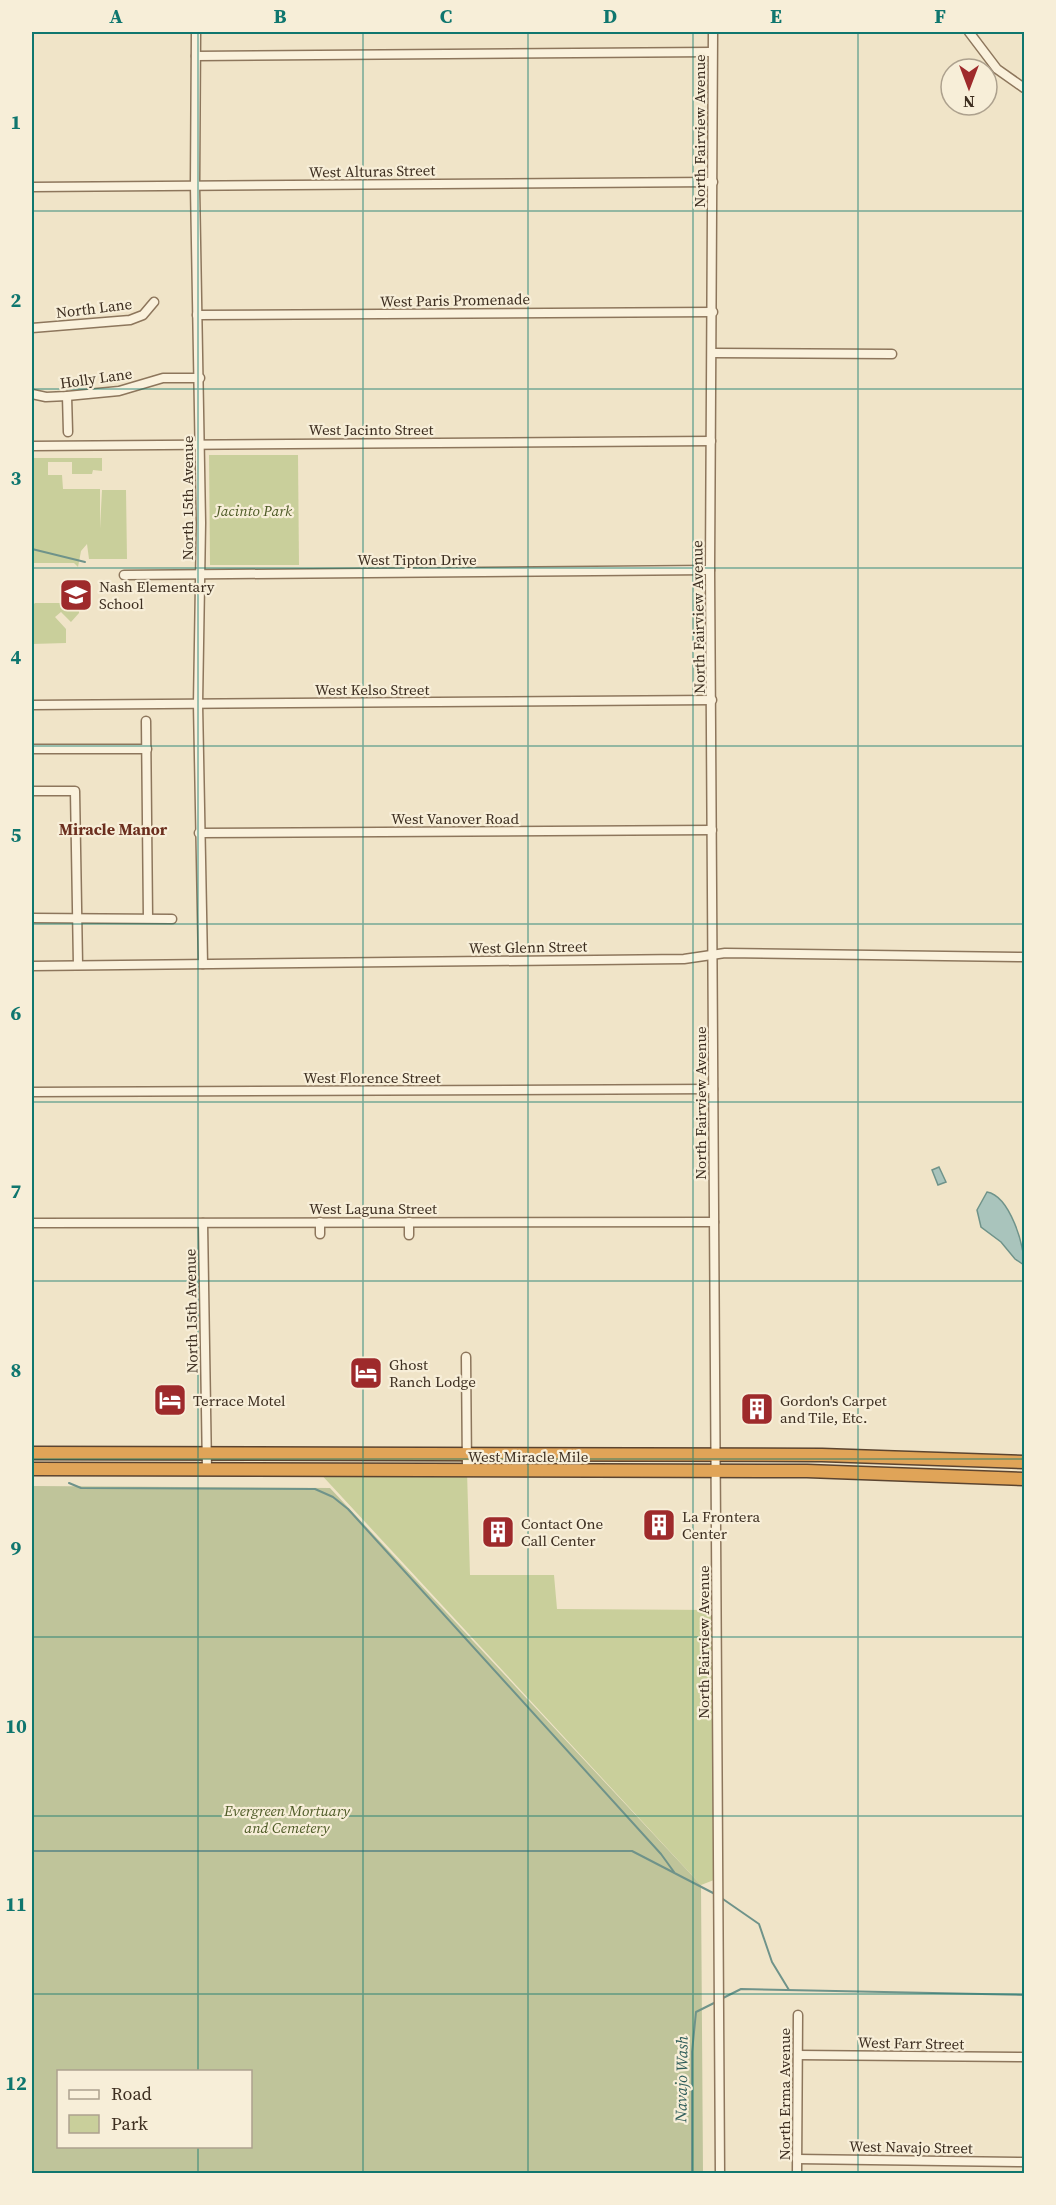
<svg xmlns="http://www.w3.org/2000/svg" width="1056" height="2205" font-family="'Source Serif 4',serif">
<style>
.green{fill:#c9cf9b}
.cemetery{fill:#bfc49a;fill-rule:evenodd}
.water{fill:#a9c4bc;stroke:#6f938a;stroke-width:1.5}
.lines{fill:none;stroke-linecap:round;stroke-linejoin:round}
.stream{stroke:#6f938a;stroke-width:2}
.minor-casing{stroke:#8d765c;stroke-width:11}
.highway-casing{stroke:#5b4430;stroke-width:15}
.minor{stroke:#faf1dc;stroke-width:8}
.highway{stroke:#e0a458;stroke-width:12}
.grid{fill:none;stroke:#0f766e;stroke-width:1.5;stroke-opacity:0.55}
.labels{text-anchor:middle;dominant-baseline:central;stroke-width:4.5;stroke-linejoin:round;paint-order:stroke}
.street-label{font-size:15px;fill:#3d2e20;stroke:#f7eed8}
.park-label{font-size:15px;font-style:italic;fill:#4d5a26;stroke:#f7eed8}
.poi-label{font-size:15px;fill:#3d2e20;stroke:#f7eed8;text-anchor:start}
.neighbourhood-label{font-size:16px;font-weight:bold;fill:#6b2e1e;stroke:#f7eed8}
.water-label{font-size:16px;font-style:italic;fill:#2f5d5a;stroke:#f7eed8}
.neatline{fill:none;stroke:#0f766e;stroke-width:2}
.grid-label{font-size:20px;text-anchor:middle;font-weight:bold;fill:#0f766e}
</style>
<rect width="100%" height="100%" fill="#f0e4c8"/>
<g class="green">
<path d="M209,455h89l1,110h-89z"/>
<path d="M32,458h70v13l-9,-1 -1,4h-20v-12h-24v13h14l1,14h37v40l2,-39h24l1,69h-38l-2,-15 -6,7 -3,16 -4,-4h-42z"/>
<path d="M35,603h44v10l-8,9 -10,-10 -6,5 11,12v14l-34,1v-38z"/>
<path d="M317,1470l150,1 3,104h84l3,34 159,1 3,268 -18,7z"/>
</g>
<path class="cemetery" d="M32,1486l298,2 371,397 2,288h-671zM58,2072h192v74h-192z"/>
<g class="water">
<path d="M939,1167l7,15 -8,3 -6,-15z"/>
<path d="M987,1192c23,4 38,55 37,73l-9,-6 -14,-17 -20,-15 -4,-17z"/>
</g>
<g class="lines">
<g class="stream">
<path d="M32,549l53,13"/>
<path d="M69,1483l12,5 234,1 18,8 15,12 313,345 13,18"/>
<path d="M32,1851h600l83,43"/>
<path d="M720,1897l39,27 13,38 17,28"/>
<path d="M721,1999l20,-10 283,6"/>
<path d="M692,2174v-122l4,-40 20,-10"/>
</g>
<defs>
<g id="minor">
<path d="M196,32l-1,154 6,337 -3,181 5,260"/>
<path d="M713,32l-3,538 10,1604"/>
<path d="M969,32l28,37 27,19"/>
<path d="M196,56l516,-4"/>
<path d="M32,187l681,-5"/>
<path d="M197,315l516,-3"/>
<path d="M32,328l98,-8 13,-5 11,-13"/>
<path d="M712,353l180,1"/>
<path d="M32,394l14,3 21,-1 52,-5 44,-13h37"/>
<path d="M67,396l1,36"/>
<path d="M32,446l679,-5"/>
<path d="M124,575l586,-5"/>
<path d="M32,705l680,-5"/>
<path d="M146,721l2,197"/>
<path d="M32,749h115"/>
<path d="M32,791h43l3,174"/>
<path d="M199,833l513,-3"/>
<path d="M32,918l140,1"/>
<path d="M32,966l652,-7 41,-6 299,4"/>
<path d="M32,1092l681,-3"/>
<path d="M320,1222v12"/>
<path d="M409,1222v13"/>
<path d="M32,1223l682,-1"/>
<path d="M203,1223l4,247"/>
<path d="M466,1357l1,114"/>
<path d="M798,2055l226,2"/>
<path d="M797,2159l227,3"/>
<path d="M797,2174l1,-159"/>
</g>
<g id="highway">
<path d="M32,1453l790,2 202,7"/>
<path d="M32,1469l775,2 217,8"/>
</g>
</defs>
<use href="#minor" class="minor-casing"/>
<use href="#highway" class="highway-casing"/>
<use href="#minor" class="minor"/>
<use href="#highway" class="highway"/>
</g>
<path class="grid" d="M198,32v2040M363,32v2142M528,32v2142M693,32v2142M858,32v2142M32,211h992M32,389h992M32,568h992M32,746h992M32,924h992M32,1102h992M32,1281h992M32,1459h992M32,1637h992M32,1816h992M32,1994h992M198,2146v28"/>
<defs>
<symbol id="school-square" viewBox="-11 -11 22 22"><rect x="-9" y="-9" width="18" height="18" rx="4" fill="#9e2a2b" stroke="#f7eed8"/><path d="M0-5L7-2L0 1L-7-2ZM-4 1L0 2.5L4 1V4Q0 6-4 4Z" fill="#fff"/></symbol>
<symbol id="hotel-square" viewBox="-11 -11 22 22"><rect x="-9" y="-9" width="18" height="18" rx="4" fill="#9e2a2b" stroke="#f7eed8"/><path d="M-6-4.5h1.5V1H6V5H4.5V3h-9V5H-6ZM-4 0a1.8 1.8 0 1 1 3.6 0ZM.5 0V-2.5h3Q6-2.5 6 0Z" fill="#fff"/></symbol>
<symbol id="building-square" viewBox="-11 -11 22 22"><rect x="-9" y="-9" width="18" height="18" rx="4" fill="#9e2a2b" stroke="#f7eed8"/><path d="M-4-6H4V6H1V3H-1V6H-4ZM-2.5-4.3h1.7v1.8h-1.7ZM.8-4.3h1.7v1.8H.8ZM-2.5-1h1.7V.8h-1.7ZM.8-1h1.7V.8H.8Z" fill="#fff"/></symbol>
</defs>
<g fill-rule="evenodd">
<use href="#school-square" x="57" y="576" width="38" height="38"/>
<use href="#hotel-square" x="347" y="1354" width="38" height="38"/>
<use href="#hotel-square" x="151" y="1381" width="38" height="38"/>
<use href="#building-square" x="738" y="1390" width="38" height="38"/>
<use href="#building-square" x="640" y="1506" width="38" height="38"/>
<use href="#building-square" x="479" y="1513" width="38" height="38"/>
</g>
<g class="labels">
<g class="street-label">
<text transform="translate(699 131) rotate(-90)">North Fairview Avenue</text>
<text transform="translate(372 171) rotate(-1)">West Alturas Street</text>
<text transform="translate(455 300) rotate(-1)">West Paris Promenade</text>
<text transform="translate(94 308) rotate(-7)">North Lane</text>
<text transform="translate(96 378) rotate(-8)">Holly Lane</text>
<text x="371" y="429">West Jacinto Street</text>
<text transform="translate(187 498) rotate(-90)">North 15th Avenue</text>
<text x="417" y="559">West Tipton Drive</text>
<text transform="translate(698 617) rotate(-91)">North Fairview Avenue</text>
<text x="372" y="689">West Kelso Street</text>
<text x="455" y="818">West Vanover Road</text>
<text transform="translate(528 947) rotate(-1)">West Glenn Street</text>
<text x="372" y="1077">West Florence Street</text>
<text transform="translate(700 1103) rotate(-90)">North Fairview Avenue</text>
<text x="373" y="1208">West Laguna Street</text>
<text transform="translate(191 1311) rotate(-91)">North 15th Avenue</text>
<text x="528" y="1456">West Miracle Mile</text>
<text transform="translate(703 1642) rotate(-90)">North Fairview Avenue</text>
<text transform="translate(911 2043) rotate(1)">West Farr Street</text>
<text transform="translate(784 2094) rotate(-90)">North Erma Avenue</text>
<text transform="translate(911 2147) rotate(1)">West Navajo Street</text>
</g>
<g class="park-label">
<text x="254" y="510">Jacinto Park</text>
<text x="287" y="1810">Evergreen Mortuary<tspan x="287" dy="17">and Cemetery</tspan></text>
</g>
<g class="poi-label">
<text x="99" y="586">Nash Elementary<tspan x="99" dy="17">School</tspan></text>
<text x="389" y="1364">Ghost<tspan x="389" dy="17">Ranch Lodge</tspan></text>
<text x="193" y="1400">Terrace Motel</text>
<text x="780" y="1400">Gordon's Carpet<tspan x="780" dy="17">and Tile, Etc.</tspan></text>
<text x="682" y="1516">La Frontera<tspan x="682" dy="17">Center</tspan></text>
<text x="521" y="1523">Contact One<tspan x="521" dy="17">Call Center</tspan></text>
</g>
<g class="neighbourhood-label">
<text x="113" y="829">Miracle Manor</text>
</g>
<g class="water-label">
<text transform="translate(681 2079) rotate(-89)">Navajo Wash</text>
</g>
</g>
<rect width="1056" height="2205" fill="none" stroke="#f7eed8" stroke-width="66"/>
<rect x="57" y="2070" width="195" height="78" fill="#f7eed8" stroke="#ada18e" stroke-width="1.5"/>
<rect x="69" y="2090" width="30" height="9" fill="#faf1dc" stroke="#ada18e" stroke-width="1.5"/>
<text x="111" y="2100" font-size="18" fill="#3d2e20">Road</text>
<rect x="69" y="2115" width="30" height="18" fill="#c9cf9b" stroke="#ada18e" stroke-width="1.5"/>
<text x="111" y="2130" font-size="18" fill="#3d2e20">Park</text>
<g transform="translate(969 87) rotate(180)"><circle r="28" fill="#f7eed8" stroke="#ada18e" stroke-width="1.5"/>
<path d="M0-4.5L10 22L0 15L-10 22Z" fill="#9e2a2b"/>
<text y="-9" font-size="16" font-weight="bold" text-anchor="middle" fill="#3d2e20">N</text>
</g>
<rect x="33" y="33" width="990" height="2139" class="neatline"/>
<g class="grid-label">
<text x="116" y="23">A</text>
<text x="280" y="23">B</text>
<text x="446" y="23">C</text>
<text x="610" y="23">D</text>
<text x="776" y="23">E</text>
<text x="940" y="23">F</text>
<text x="16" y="129">1</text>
<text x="16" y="307">2</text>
<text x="16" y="485">3</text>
<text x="16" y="664">4</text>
<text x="16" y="842">5</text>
<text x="16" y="1020">6</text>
<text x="16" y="1198">7</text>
<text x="16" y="1377">8</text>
<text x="16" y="1555">9</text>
<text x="16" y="1733">10</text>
<text x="16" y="1911">11</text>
<text x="16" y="2090">12</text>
</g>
</svg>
